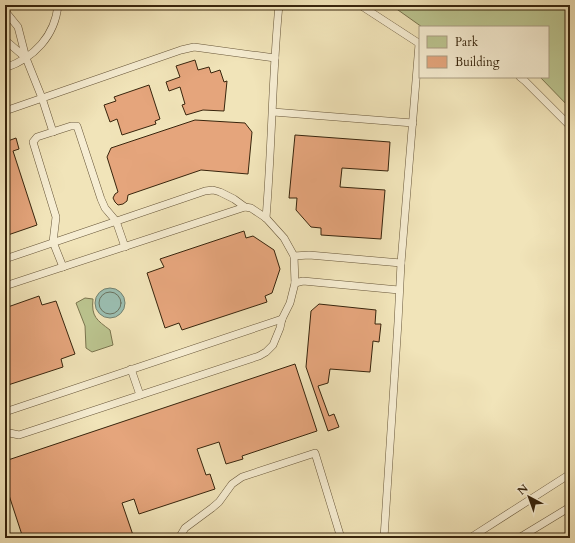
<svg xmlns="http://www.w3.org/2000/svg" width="575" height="543" font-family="Cardo,serif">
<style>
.green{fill:#bbc48f;stroke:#7a744e}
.water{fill:#9bbeb1;stroke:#73816f}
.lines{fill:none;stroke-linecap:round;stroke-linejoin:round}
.shore{stroke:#6a725f;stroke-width:1}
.building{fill:#e5a57c;stroke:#38250d}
.lane-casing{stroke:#665538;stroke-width:8}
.lane{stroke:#f6edd2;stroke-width:7}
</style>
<rect width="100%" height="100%" fill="#f1e4b9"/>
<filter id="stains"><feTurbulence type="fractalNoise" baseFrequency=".005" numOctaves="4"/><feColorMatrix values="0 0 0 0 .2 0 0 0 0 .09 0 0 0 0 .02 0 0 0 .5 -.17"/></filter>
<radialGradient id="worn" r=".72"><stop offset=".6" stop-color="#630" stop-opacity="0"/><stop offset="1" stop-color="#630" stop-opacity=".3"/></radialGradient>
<g class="green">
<path d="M391,5h179v103l-30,-31h8v-50h-126z"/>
<path d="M85,298l8,1c-2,18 4,21 17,31l3,15 -21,7 -6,-4 -1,-22 -9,-23z"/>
</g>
<circle class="water" cx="110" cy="303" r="15"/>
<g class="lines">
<circle class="shore" cx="110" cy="303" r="11"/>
</g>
<g class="building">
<path d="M195,60l3,10 11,-3 2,6 9,-3 4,12 3,-1 -3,30 -21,-1 -17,5 -4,-10 3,-1 -5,-17 -11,4 -3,-9 14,-5 -4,-11z"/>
<path d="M149,85l11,34 -5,2 1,3 -34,11 -5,-16 -7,3 -6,-17 12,-4 -2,-4z"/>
<path d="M195,120l50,3 7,9 -4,42 -47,-4 -73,25 -1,6 -4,3 -5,1 -3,-3 -2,-4 2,-4 3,-2 -11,-35 4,-9z"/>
<path d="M295,135l95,7 -2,29 -46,-3 -2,19 45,3 -4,49 -60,-4v-7l-10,-1 -15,-17 1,-12h-8z"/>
<path d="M16,138l3,11 -6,2 24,74 -32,11v-94z"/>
<path d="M244,231l2,7 7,-2 21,14 6,19 -8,24 -7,3 2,6 -85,28 -3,-7 -14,5 -18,-55 17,-6 -4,-8z"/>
<path d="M39,296l3,9 14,-4 19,53 -14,5 2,8 -58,19v-78z"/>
<path d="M319,304l57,6 -1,14h6l-2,18 -6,-1 -3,31 -40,-3 -2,14 -10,3 11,30 5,-2 5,13 -11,4 -22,-64 5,-56z"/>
<path d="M295,364l22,67 -75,25 1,3 -17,5 -7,-22 -22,7 9,26 4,-1 5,15 -76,25 -5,-15 -12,4 12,35h-111l-18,-55v-22z"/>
<path d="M5,516l3,9 -3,1z"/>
</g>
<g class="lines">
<defs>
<g id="lane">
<path d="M360,5l60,39"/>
<path d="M5,11l13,16 8,31 16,40 11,34"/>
<path d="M5,40l21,18"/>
<path d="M5,68c29,-10 50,-32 53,-63"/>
<path d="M520,77l5,4 45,45"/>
<path d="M5,111l176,-61 13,-3 81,11"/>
<path d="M273,112l140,11"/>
<path d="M266,218c6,-71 6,-142 13,-213"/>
<path d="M294,256l15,-1 92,8"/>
<path d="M5,259l200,-68 8,-1 7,2 14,7 11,8 6,1 15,10 18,20 10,18 1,27 -5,20 -8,16 -2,9 -7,17 -7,7 -7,4 -240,79 -14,-3"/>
<path d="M63,267l-10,-25 3,-25 -23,-75 4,-5 34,-11h6l24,73 4,9 11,13 9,26"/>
<path d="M295,283l8,-2 96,9"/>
<path d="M5,286l240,-79"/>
<path d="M131,369l9,26"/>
<path d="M5,412l277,-93"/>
<path d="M179,538l6,-10 27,-20 7,-6 13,-18 10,-7 73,-24 26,85"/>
<path d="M384,538l14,-216 3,-59 18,-219"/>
<path d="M470,538l100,-64"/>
<path d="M519,538l51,-31"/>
</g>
</defs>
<use href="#lane" class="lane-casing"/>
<use href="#lane" class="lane"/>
</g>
<rect width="575" height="543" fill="none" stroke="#f1e4b9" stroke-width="20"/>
<rect x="6" y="6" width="563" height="531" fill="none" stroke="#38250d" stroke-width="2"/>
<rect x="10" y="10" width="555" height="523" fill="none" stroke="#38250d"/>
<rect x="419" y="26" width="130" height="52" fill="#f6edd2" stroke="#aa9d83"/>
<rect x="427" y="36" width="20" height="12" fill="#bbc48f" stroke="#aa9d83"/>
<text x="455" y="46" font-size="12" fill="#38250d">Park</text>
<rect x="427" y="56" width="20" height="12" fill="#e5a57c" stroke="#aa9d83"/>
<text x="455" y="66" font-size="12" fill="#38250d">Building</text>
<g transform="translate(529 497) rotate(319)" stroke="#f6edd2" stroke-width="3" paint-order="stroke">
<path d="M0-3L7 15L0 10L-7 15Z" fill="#38250d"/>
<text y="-6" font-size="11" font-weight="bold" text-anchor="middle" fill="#38250d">N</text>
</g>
<rect width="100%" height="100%" filter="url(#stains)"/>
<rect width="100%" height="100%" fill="url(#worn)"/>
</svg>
